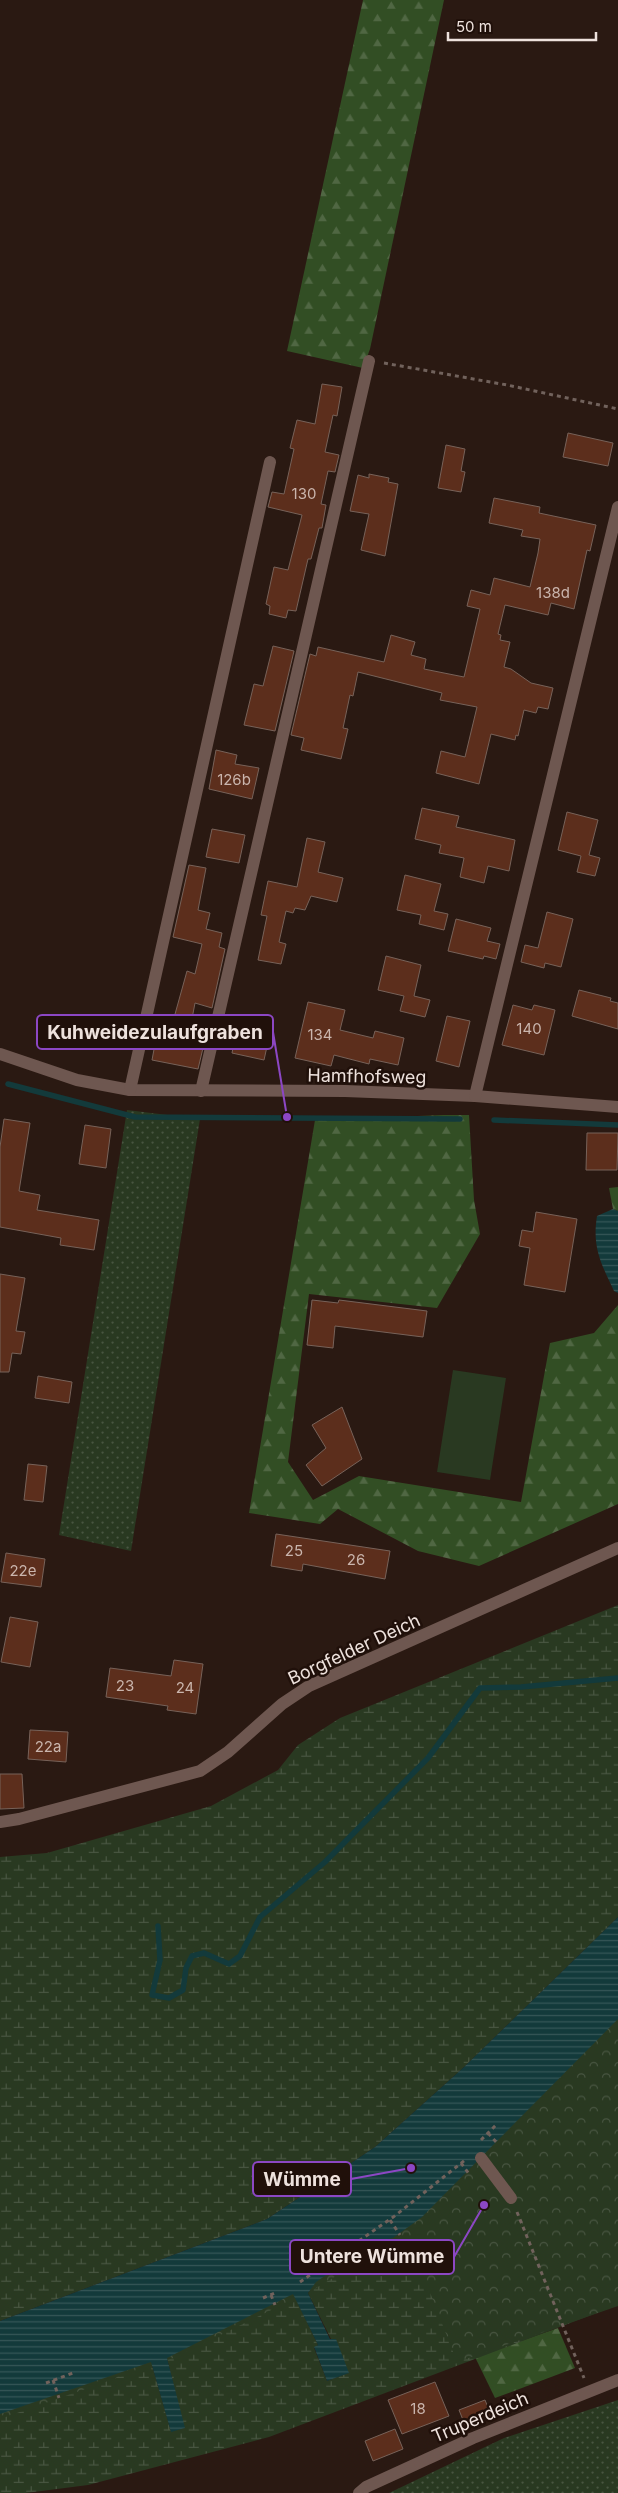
<svg xmlns="http://www.w3.org/2000/svg" width="618" height="2493" font-family="Inter,sans-serif">
<style>
.grass{fill:url(#grass-dots)}
.forest{fill:url(#forest-firs)}
.wetland{fill:url(#wetland-marsh)}
.park{fill:url(#park-crowns)}
.pitch{fill:#293921}
.water{fill:url(#water-rules)}
.lines{fill:none;stroke-linecap:round;stroke-linejoin:round}
.stream{stroke:#133a3b;stroke-width:5.5}
.building{fill:#5c2e1c;stroke:#776259}
.path{stroke:#71625c;stroke-width:3;stroke-dasharray:4 4;stroke-linecap:butt}
.minor{stroke:#6e5750;stroke-width:12}
.labels{text-anchor:middle;dominant-baseline:central;stroke-width:5;stroke-linejoin:round;paint-order:stroke}
.number-label{font-size:15px;fill:#cab5ad}
.street-label{font-size:18px;fill:#eee2dd;stroke:#20100a}
.leader{fill:none;stroke:#8c47c4;stroke-width:2}
.callout-dot{fill:#8c47c4;stroke:#20100a;stroke-width:2}
.callout{fill:#20100a;stroke:#8c47c4;stroke-width:2}
.callout-label{font-size:19px;text-anchor:middle;font-weight:bold;fill:#eee2dd}
</style>
<defs>
<pattern id="grass-dots" width="8" height="8" patternUnits="userSpaceOnUse" patternTransform="scale(1.25)"><rect width="8" height="8" fill="#293921"/><path d="M2 2h.1M6 6h.1" fill="none" stroke="#485541" stroke-width="1.8" stroke-linecap="round"/></pattern>
<pattern id="forest-firs" width="22" height="20" patternUnits="userSpaceOnUse" patternTransform="scale(1.25)"><rect width="22" height="20" fill="#324e24"/><path d="M5 1l3.5 6h-7zM16 11l3.5 6h-7z" fill="#506743"/></pattern>
<pattern id="wetland-marsh" width="20" height="14" patternUnits="userSpaceOnUse" patternTransform="scale(1.25)"><rect width="20" height="14" fill="#293921"/><path d="M1 5h8M5 5V1M11 12h8M15 12V8" fill="none" stroke="#485541"/></pattern>
<pattern id="park-crowns" width="20" height="18" patternUnits="userSpaceOnUse" patternTransform="scale(1.25)"><rect width="20" height="18" fill="#293921"/><path d="M2 6a3 3 0 1 1 6 0M12 15a3 3 0 1 1 6 0" fill="none" stroke="#485541"/></pattern>
<pattern id="water-rules" width="6" height="5" patternUnits="userSpaceOnUse" patternTransform="scale(1.25)"><rect width="6" height="5" fill="#133a3b"/><path d="M0 2.5h6" fill="none" stroke="#365657"/></pattern>
</defs>
<rect width="100%" height="100%" fill="#2a1912"/>
<g class="grass">
<path d="M127,1110l73,9 -69,432 -72,-16z"/>
<path d="M618,2400v93h-229l115,-55z"/>
</g>
<g class="forest">
<path d="M363,0h81l-74,349 -7,19 -76,-17z"/>
<path d="M444,1115h25l5,85 6,34 -43,74 -128,-14 -21,168 25,38 46,-24 162,26 29,-159 44,-10 24,-28v199l-139,62 -61,-15 -80,-42 -18,15 -71,-11 66,-393z"/>
<path d="M618,1187v24l-5,-2 -4,-21z"/>
<path d="M558,2328l17,40 -80,30 -20,-41z"/>
</g>
<g class="wetland">
<path d="M618,1605v312l-154,150 -89,80 -108,72 -267,102v-464l47,-4 164,-47 67,-36 20,-25 42,-27z"/>
<path d="M422,2217l196,88 -349,132 -181,48 -62,8h-26v-78l151,-53 20,69 13,-3 -17,-70 126,-65 25,52 -4,3 13,33 21,-8 -40,-80 8,-11z"/>
</g>
<path class="park" d="M618,1958v348l-161,56 -50,-129 -89,54 -142,70 -176,62v-64l294,-114z"/>
<path class="pitch" d="M453,1370l53,8 -16,102 -53,-8z"/>
<g class="water">
<path d="M613,1209l5,2v82l-4,-2c-13,-28 -22,-43 -17,-75z"/>
<path d="M618,1917v102l-196,198 -29,21 -18,4 -59,40 -8,11 22,46h6l13,34 -22,8 -13,-34 4,-2 -25,-51 -126,64 18,70 -14,4 -20,-70 -151,52v-93l267,-102 108,-72 89,-80z"/>
</g>
<g class="lines">
<g class="stream">
<path d="M8,1084l127,33 325,2"/>
<path d="M494,1120l124,5"/>
<path d="M158,1926l2,34 -8,35 17,3 14,-8 3,-22 6,-12 12,-3 25,11 11,-8 20,-39 65,-55 103,-104 52,-70 41,-1 97,-9"/>
</g>
</g>
<g class="building">
<path d="M322,384l20,3 -5,29 -4,-1 -8,37 14,3 -4,17 -7,-1 -7,33 5,1 -4,23h-3l-8,31h-3l-12,52 -8,-1 -2,8 -17,-4 1,-8 -4,-2 8,-37 14,3 14,-55 -34,-8 4,-15 12,2 10,-45 -4,-1 7,-28 18,4z"/>
<path d="M568,433l45,10 -5,23 -45,-9z"/>
<path d="M446,445l19,4 -4,22 4,1 -4,20 -23,-4z"/>
<path d="M369,474l20,4 -1,4 10,2 -13,72 -24,-6 8,-36 -19,-3 8,-36 11,3z"/>
<path d="M494,498l46,9 -1,6 57,12 -6,26 -3,-1 -13,59 -23,-6 -3,12 -43,-10 -7,29 3,1 -1,5 10,2 -6,25 7,2 20,14 22,5 -5,21 -10,-2 -2,6 -12,-3 -6,26 -2,-1 -1,5 -24,-6 -12,50 -43,-11 5,-22 24,6 12,-50 -37,-7 2,-7 -84,-21 -5,24 -3,-1 -7,33 5,1 -7,30 -40,-9 3,-12 -13,-3 19,-81 6,2 2,-9 66,15 7,-27 24,7 -4,13 15,4 -2,10 40,8 16,-68 -13,-3 4,-16 19,5 4,-17 36,9 8,-34 2,-14 -19,-3 2,-6 -34,-7z"/>
<path d="M273,646l21,5 -19,80 -31,-6 10,-41 9,2z"/>
<path d="M216,750l21,5 -2,9 24,4 -7,31 -43,-10z"/>
<path d="M422,808l37,8 -3,11 59,13 -6,31 -21,-5 -4,17 -24,-6 4,-19 -25,-5 2,-8 -26,-6z"/>
<path d="M567,812l31,8 -9,35 11,3 -5,18 -18,-4 4,-16 -23,-6z"/>
<path d="M212,829l33,6 -6,28 -33,-6z"/>
<path d="M307,838l18,4 -7,30 25,6 -6,24 -26,-6 -6,14 -10,-2 -2,5 -7,-2 -7,31 7,2 -5,20 -23,-4 9,-44 -6,-1 7,-34 29,6z"/>
<path d="M189,865l17,3 -8,42 12,3 -4,16 16,4 -3,14 6,2 -13,59 -17,-5 -8,42 16,3 -5,21 -46,-9 7,-37 13,2 15,-54 8,3 7,-30 -29,-7z"/>
<path d="M405,875l36,9 -7,27 14,3 -4,16 -25,-6 2,-9 -24,-5z"/>
<path d="M547,912l26,7 -12,48 -16,-4 -1,5 -23,-6 4,-17 13,3z"/>
<path d="M456,919l35,9 -4,13 13,3 -4,15 -12,-3 -1,3 -35,-8z"/>
<path d="M386,956l35,9 -7,31 16,4 -5,17 -25,-6 4,-15 -26,-6z"/>
<path d="M579,990l32,8 -1,3 8,2v26l-46,-13z"/>
<path d="M308,1002l37,8 -5,20 33,8 2,-7 29,7 -6,27 -28,-6 -1,5 -35,-9 -3,11 -36,-8z"/>
<path d="M513,1005l19,5 2,-5 21,5 -11,45 -42,-10z"/>
<path d="M447,1016l23,5 -11,46 -23,-6z"/>
<path d="M238,1023l27,5 -2,13 5,1 -4,18 -32,-7z"/>
<path d="M4,1119l26,4 -11,68 21,4 -3,15 62,10 -5,30 -34,-5 1,-7 -61,-11v-80z"/>
<path d="M85,1125l26,4 -5,39 -27,-4z"/>
<path d="M587,1133h31l-1,37h-31z"/>
<path d="M536,1212l41,7 -12,73 -41,-7 6,-37 -11,-2 3,-16 11,2z"/>
<path d="M0,1274l25,4 -9,53 9,1 -4,22 -9,-1 -3,19h-9z"/>
<path d="M312,1300l26,3 1,-3 88,11 -4,26 -88,-11 -2,22 -26,-3z"/>
<path d="M38,1376l34,6 -3,21 -34,-5z"/>
<path d="M342,1407l20,52 -40,27 -16,-21 20,-17 -14,-23z"/>
<path d="M28,1464l19,2 -4,36 -19,-2z"/>
<path d="M276,1534l114,17 -5,28 -82,-15 -1,7 -31,-5z"/>
<path d="M6,1553l39,6 -4,28 -40,-5z"/>
<path d="M10,1617l28,5 -8,45 -29,-5z"/>
<path d="M174,1660l29,4 -7,50 -29,-4 1,-4 -62,-9 4,-29 61,8z"/>
<path d="M30,1730l38,2 -2,30 -38,-3z"/>
<path d="M0,1774h22l2,34 -24,1z"/>
<path d="M435,2382l14,34 -47,18 -14,-34z"/>
<path d="M485,2400l6,15 -26,10 -6,-15z"/>
<path d="M395,2429l8,20 -30,12 -8,-20z"/>
</g>
<g class="lines">
<g class="path">
<path d="M384,363l123,22 111,24"/>
<path d="M488,2133l10,11"/>
<path d="M481,2140l16,-16"/>
<path d="M461,2163l8,11"/>
<path d="M517,2212l67,166"/>
<path d="M390,2220l10,15"/>
<path d="M331,2261l7,11"/>
<path d="M300,2282l96,-67 69,-55"/>
<path d="M271,2295l4,10"/>
<path d="M263,2298l14,-6"/>
<path d="M53,2380l6,18"/>
<path d="M46,2383l27,-10"/>
</g>
<g class="minor">
<path d="M0,1054l77,26 53,10 215,1 130,5 143,11"/>
<path d="M130,1090l140,-628"/>
<path d="M201,1091l168,-730"/>
<path d="M475,1096l143,-589"/>
<path d="M0,1822l19,-3 181,-48 28,-19 54,-48 27,-18 309,-138"/>
<path d="M481,2158l30,40"/>
<path d="M359,2493l7,-6 107,-49 145,-58"/>
</g>
</g>
<g class="labels">
<g class="number-label">
<text x="304" y="493">130</text>
<text x="553" y="592">138d</text>
<text x="234" y="779">126b</text>
<text x="529" y="1028">140</text>
<text x="320" y="1034">134</text>
<text x="294" y="1550">25</text>
<text x="356" y="1559">26</text>
<text x="23" y="1570">22e</text>
<text x="125" y="1685">23</text>
<text x="185" y="1687">24</text>
<text x="48" y="1746">22a</text>
<text x="418" y="2408">18</text>
</g>
<g class="street-label">
<text transform="translate(367 1076) rotate(1)">Hamfhofsweg</text>
<text transform="translate(354 1649) rotate(-25)">Borgfelder Deich</text>
<text transform="translate(480 2417) rotate(-23)">Truperdeich</text>
</g>
</g>
<path class="leader" d="M287 1117L273 1032M411 2168L351 2179M484 2205L454 2257"/>
<g class="callout-dot">
<circle cx="287" cy="1117" r="5"/>
<circle cx="411" cy="2168" r="5"/>
<circle cx="484" cy="2205" r="5"/>
</g>
<g class="callout">
<rect x="37" y="1015" width="236" height="34" rx="5"/>
<rect x="253" y="2162" width="98" height="34" rx="5"/>
<rect x="290" y="2240" width="164" height="34" rx="5"/>
</g>
<g class="callout-label">
<text x="155" y="1039">Kuhweidezulaufgraben</text>
<text x="302" y="2186">Wümme</text>
<text x="372" y="2263">Untere Wümme</text>
</g>
<path d="M448 32v8h148v-8" fill="none" stroke="#eee2dd" stroke-width="2.5"/>
<text x="456" y="32" font-size="15" fill="#eee2dd" stroke="#20100a" stroke-width="4" paint-order="stroke">50 m</text>
</svg>
